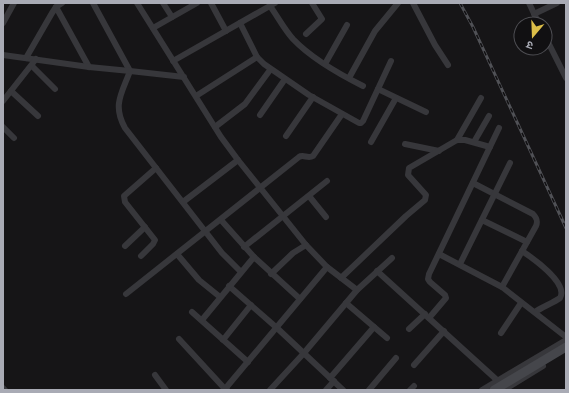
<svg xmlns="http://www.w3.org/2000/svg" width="569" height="393" font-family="Roboto,'Noto Sans Devanagari',sans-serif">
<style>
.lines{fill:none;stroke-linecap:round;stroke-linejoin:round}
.minor{stroke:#37373b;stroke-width:6}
.rail-casing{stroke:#505156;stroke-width:3}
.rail{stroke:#111012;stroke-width:1.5;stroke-dasharray:4.5;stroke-linecap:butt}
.secondary-bridge{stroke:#45464b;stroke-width:9}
</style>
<rect width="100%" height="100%" fill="#161517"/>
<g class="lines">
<g class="minor">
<path d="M93,3l37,68c-8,22 -18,34 -5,57l97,125 19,19"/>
<path d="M137,3l84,134 17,23 68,85 21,22 30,23"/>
<path d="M163,3l9,14"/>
<path d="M211,3l15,28"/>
<path d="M413,3l22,42 13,20"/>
<path d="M529,3l10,21"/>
<path d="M270,6c8,11 14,23 23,33 19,20 46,35 70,47"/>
<path d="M56,7l33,60"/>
<path d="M534,14l23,-11"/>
<path d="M3,23l11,-20"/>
<path d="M240,23l17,34 7,7 45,31 50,28h2l2,-2 28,-60"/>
<path d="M153,28l44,-25"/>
<path d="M306,34l16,-15 -10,-16"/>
<path d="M545,36l21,42"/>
<path d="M3,55l86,12 41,4 54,6"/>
<path d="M26,58l26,-45 4,-6 6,-4"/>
<path d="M173,61l102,-58"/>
<path d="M325,64l22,-39"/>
<path d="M32,66l23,23"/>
<path d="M349,78l26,-47 23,-28"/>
<path d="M378,89l48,23"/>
<path d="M11,91l27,25"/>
<path d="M196,96l61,-39"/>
<path d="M3,101l33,-42"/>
<path d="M260,115l25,-36"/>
<path d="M3,127l11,11"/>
<path d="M215,127l30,-23 25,-34"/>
<path d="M286,136l27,-39"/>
<path d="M457,140l24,-42"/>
<path d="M371,142l25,-44"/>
<path d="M474,142l15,-26"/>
<path d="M405,144l34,7"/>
<path d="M473,183l60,31c4,4 5,7 3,12l-34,61"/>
<path d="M309,196l17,21"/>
<path d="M183,202l55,-42"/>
<path d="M221,220l33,37 46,42"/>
<path d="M482,220l45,22"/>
<path d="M125,246l20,-19"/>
<path d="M244,247l83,-66"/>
<path d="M522,251c9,6 47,32 38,47 -7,5 -18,9 -25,14"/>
<path d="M177,254l22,26 21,17"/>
<path d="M439,254l63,33 64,50"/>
<path d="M141,256l12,-12 2,-4 -30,-38 -1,-6 32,-28"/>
<path d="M460,264l50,-101"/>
<path d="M377,271l121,110 5,9"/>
<path d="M271,274l22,-21 13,-8"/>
<path d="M341,278l65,-62 19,-16 1,-5 -18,-20 1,-7 48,-28h8l25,7"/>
<path d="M229,286l48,42 66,62"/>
<path d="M126,294l173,-137c4,-3 9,2 14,-1l29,-42"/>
<path d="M346,303l41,35"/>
<path d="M192,312l56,50"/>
<path d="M429,318l17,-20 -1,-3 -15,-13 -2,-3 1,-5 70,-146"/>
<path d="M202,320l52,-63"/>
<path d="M409,329l16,-15"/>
<path d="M501,333l20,-30"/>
<path d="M179,339l46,50"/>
<path d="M223,340l28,-35"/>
<path d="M414,365l30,-34"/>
<path d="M155,375l11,15"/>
<path d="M330,378l44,-51"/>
<path d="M3,388l2,2"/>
<path d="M227,390l-2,-1 102,-122"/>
<path d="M270,390l34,-37 53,-63 35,-32"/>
<path d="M326,390l8,-9"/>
<path d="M369,390l27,-32"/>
<path d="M410,390l4,-4"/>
<path d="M482,390l84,-50"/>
<path d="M504,390l39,-24"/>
</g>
<defs>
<path id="rail" d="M460,3l13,24 93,201"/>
</defs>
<use href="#rail" class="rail-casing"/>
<use href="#rail" class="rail"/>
<path class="secondary-bridge" d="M494,390l72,-43"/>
</g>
<rect width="569" height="393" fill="none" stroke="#a9abb5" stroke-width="8"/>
<g transform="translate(533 36) rotate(199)"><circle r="19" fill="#111012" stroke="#4e4e53"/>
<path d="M0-3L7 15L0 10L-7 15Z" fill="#dcbe49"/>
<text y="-6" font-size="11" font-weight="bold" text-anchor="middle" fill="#a9abb5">उ</text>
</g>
</svg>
